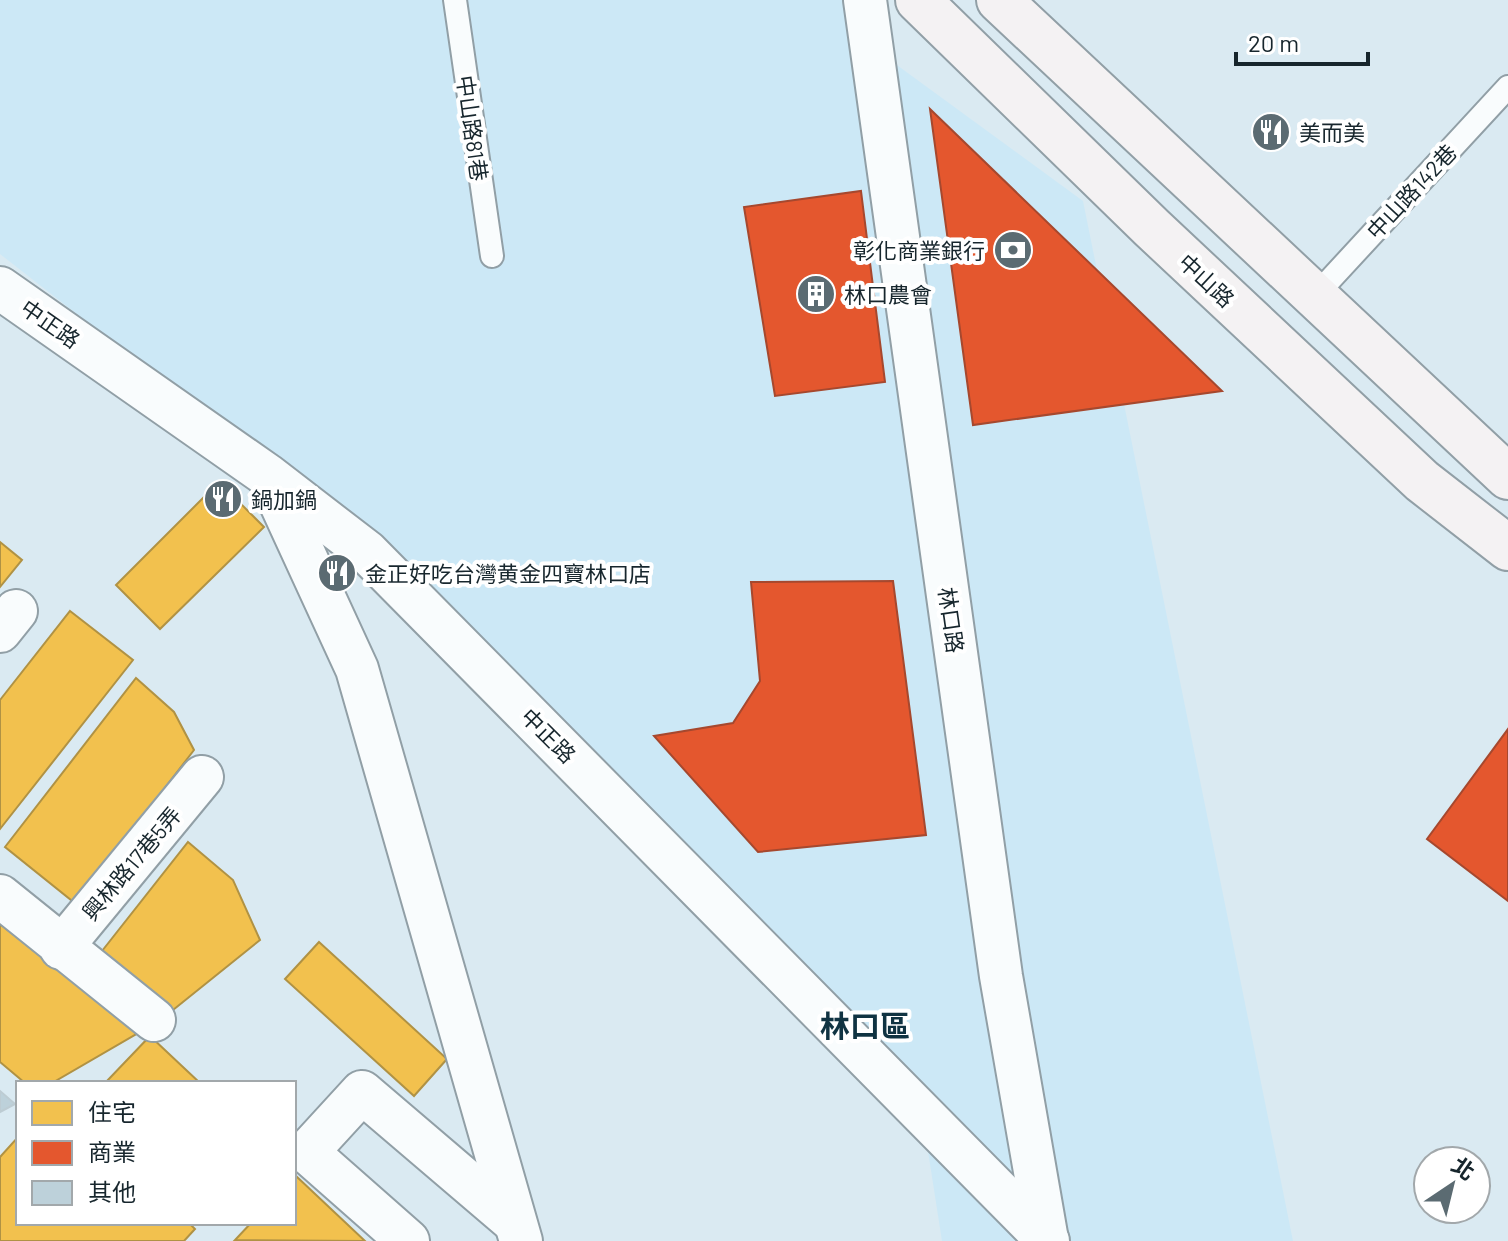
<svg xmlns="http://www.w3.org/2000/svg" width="1508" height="1241" font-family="Barlow,'Noto Sans TC',sans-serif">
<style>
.built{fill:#cce8f6}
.homes{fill:#f2c14e;stroke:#b09244;stroke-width:2}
.shops{fill:#e4572e;stroke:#a6482e;stroke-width:2}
.building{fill:#bdd1da;stroke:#bdccd3;stroke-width:2}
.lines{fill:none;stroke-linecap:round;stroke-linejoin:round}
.service-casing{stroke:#919fa6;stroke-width:26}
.minor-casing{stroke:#919fa6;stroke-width:46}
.secondary-casing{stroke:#919fa6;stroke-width:48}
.service{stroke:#f9fcfd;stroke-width:22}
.minor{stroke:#f9fcfd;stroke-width:42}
.secondary{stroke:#f4f2f3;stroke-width:44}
.labels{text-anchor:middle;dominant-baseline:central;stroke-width:8;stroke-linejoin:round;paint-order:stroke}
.street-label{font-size:22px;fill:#17262d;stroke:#fff}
.poi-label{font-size:22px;fill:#17262d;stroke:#fff;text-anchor:start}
.district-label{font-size:30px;font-weight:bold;fill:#103342;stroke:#fff}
</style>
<rect width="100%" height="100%" fill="#daeaf2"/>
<path class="built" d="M0,0h848l5,33 230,168 210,1040h-351l-22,-141 -514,-529 -406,-317z"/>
<g class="homes">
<path d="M219,482l45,45 -104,102 -44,-44z"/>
<path d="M0,542l22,18 -22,27z"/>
<path d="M70,611l63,49 -133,169v-129z"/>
<path d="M136,678l38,34 20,38 -118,154 -71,-57z"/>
<path d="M188,842l45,38 27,60 -87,70 -71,-59z"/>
<path d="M0,924l138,109 -86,50h-27l-25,-21z"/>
<path d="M319,942l128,117 -33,37 -129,-117z"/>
<path d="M150,1036l50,47h-95z"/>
<path d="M18,1137v86h171l6,6 -11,12h-184v-84z"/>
<path d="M296,1176l69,65 -130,-1 16,-17h43z"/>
</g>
<g class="shops">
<path d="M930,109l292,282 -249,34z"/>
<path d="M861,191l24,191 -110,14 -31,-189z"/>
<path d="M893,581l33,254 -168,17 -104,-116 79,-13 27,-42 -9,-99z"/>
<path d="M1508,729v172l-81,-62z"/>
</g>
<path class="building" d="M0,1091l15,13 -15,8z"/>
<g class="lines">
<defs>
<g id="service">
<path d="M455,0l37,256"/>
<path d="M1315,296l193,-209"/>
</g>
<g id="minor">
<path d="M865,0l136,976 46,264"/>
<path d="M0,288l267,187 100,77 681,689"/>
<path d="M270,480l87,189 164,572"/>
<path d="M0,631l16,-20"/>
<path d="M0,896l154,124"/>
<path d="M61,948l141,-171"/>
<path d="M408,1241l-101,-89 55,-60 150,128"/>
</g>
<g id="secondary">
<path d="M918,0l234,228 270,253 86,67"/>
<path d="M999,0l509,477"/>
</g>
</defs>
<use href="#service" class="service-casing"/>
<use href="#minor" class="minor-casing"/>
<use href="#secondary" class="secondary-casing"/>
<use href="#service" class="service"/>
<use href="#minor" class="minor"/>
<use href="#secondary" class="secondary"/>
</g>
<defs>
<symbol id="restaurant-disc" viewBox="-11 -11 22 22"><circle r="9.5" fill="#5b6b72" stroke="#fff"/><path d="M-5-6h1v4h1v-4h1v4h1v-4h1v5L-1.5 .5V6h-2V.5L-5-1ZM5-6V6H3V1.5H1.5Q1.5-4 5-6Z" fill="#fff"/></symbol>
<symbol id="bank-disc" viewBox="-11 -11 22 22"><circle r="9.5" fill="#5b6b72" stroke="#fff"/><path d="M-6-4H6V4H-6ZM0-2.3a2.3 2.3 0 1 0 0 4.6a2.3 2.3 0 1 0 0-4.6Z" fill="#fff"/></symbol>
<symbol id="building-disc" viewBox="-11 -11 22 22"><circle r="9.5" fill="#5b6b72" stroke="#fff"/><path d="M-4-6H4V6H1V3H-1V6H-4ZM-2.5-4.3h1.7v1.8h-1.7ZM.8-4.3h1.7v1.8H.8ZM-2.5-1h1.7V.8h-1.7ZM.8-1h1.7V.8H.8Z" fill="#fff"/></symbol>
</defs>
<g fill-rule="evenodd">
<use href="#restaurant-disc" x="1249" y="110" width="44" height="44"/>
<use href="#bank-disc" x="991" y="228" width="44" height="44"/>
<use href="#building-disc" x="794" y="272" width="44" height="44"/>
<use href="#restaurant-disc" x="201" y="477" width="44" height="44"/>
<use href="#restaurant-disc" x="315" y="551" width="44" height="44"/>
</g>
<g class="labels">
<g class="street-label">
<text transform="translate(473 128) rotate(82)">中山路81巷</text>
<text transform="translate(1411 191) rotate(-47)">中山路142巷</text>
<text transform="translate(1207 280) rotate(43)">中山路</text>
<text transform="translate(51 323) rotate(35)">中正路</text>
<text transform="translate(952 620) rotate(82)">林口路</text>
<text transform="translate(549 735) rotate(45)">中正路</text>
<text transform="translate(131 863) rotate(-50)">興林路17巷5弄</text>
</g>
<g class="poi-label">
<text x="1299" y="132">美而美</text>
<text x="985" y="250" text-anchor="end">彰化商業銀行</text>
<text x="844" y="294">林口農會</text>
<text x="251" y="499">鍋加鍋</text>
<text x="365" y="573">金正好吃台灣黄金四寶林口店</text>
</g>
<g class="district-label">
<text x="865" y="1025">林口區</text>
</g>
</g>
<rect x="16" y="1081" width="280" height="144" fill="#ffffff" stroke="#a2a8ab" stroke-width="2"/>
<rect x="32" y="1101" width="40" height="24" fill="#f2c14e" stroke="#a2a8ab" stroke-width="2"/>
<text x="88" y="1121" font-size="24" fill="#17262d">住宅</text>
<rect x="32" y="1141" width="40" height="24" fill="#e4572e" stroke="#a2a8ab" stroke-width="2"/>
<text x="88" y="1161" font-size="24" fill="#17262d">商業</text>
<rect x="32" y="1181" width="40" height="24" fill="#bdd1da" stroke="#a2a8ab" stroke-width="2"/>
<text x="88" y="1201" font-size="24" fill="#17262d">其他</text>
<g transform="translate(1452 1185) rotate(35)"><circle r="38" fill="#ffffff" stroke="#a2a8ab" stroke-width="2"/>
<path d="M0-6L14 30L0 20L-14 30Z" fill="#5b6b72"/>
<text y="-12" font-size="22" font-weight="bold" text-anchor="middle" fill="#17262d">北</text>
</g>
<path d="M1236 52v12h132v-12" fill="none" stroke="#17262d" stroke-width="4"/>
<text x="1248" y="52" font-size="24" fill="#17262d" stroke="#ffffff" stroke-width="6" paint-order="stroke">20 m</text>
</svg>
